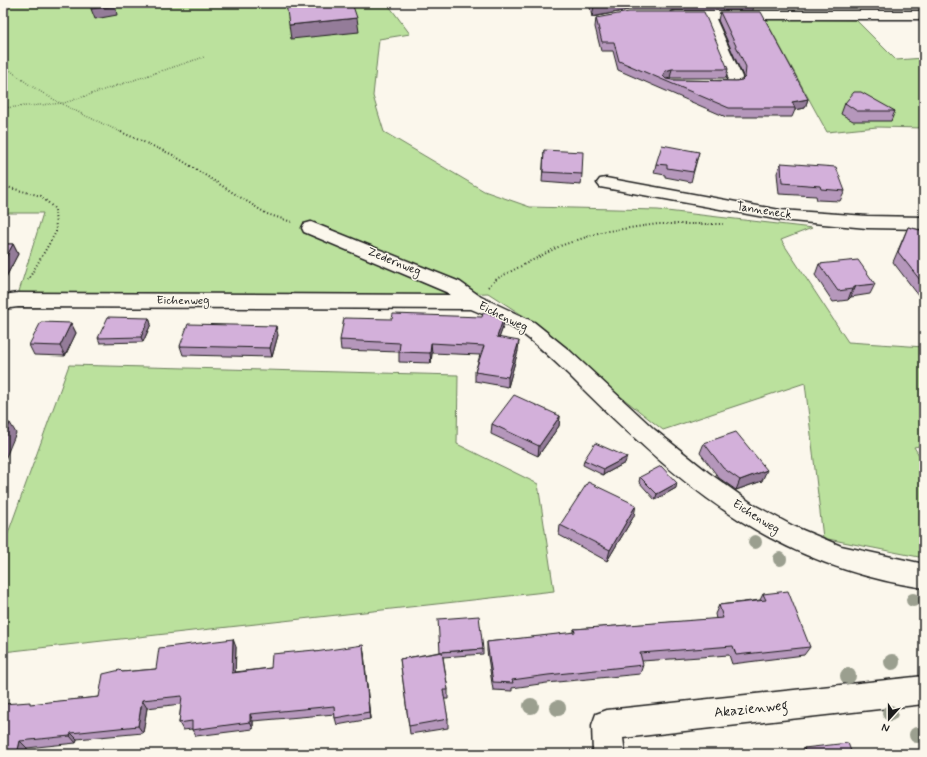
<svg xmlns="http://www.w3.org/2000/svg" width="927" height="757" font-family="Mynerve,sans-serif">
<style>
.green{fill:#bbe19d;stroke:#6c7e5c}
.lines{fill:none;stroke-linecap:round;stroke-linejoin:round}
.minor-casing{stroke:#1c1c1c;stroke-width:3}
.path-far1{stroke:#1c1c1c;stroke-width:1.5;stroke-dasharray:0.5 2;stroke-linecap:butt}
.path{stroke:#1c1c1c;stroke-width:2;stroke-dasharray:1 2.5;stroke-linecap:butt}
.minor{fill:#fbf7ec;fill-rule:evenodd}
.tree{fill:#9b9f8f}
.wall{fill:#b597bb;stroke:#1c1c1c}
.shaded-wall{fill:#947b99;stroke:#1c1c1c}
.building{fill:#d3b0da;stroke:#1c1c1c}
.labels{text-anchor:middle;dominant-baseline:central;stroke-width:3;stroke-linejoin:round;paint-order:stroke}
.street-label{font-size:12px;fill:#1c1c1c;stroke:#fbf7ec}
.near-street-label{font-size:14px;fill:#1c1c1c;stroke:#fbf7ec}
</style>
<rect width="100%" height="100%" fill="#fbf7ec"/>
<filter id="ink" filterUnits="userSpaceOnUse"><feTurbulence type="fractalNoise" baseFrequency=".025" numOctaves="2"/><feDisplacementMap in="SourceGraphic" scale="8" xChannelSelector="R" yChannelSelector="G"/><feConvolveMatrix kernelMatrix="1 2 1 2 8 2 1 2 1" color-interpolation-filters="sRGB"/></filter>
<g filter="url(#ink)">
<g class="green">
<path d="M3,3h384l23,31 -31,5 -6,57 11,36 100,59 46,16 128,3 154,18 -31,12 67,102 76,5v98l-10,2 10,16v95l-101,-20 -18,-155 -142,47 -96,-76 -34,-32 -45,-29 -144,5h-327l26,-85h-40z"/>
<path d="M765,19l91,1 40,40 28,-2v70l-47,-1 -50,5z"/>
<path d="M69,365l389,10 -1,69 81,40 16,107 -551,61v-105z"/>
</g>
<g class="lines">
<defs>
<g id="minor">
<path d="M676,11h248v8h-208l26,58 -1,8 -2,3c-11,3 -26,3 -37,0l-2,-3 2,-3 25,-1 1,-4 -25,-58 -32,-1 -2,-3 2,-3z"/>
<path d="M606,178l174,32 87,6 57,1v12l-57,-1 -87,-8 -180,-33 -3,-4 3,-4z"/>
<path d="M311,222l149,60 21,15 53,25 36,29 85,79 54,43 45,32 39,21 48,20 83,18v24c-115,-17 -202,-69 -286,-147 -24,-21 -47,-44 -70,-67 -15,-14 -31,-30 -48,-42 -14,-9 -33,-16 -49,-23l-453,-2 -15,2v-14l15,-2 433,2 -5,-3 -142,-60 -2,-4 2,-4z"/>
<path d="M924,676v28l-301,34 2,16h-32l-1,-29 4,-11 11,-4z"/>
</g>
</defs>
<use href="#minor" class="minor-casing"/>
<g class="path-far1">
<path d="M3,64c34,31 79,50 120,69"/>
<path d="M3,108l61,-5 140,-46"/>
</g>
<g class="path">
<path d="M121,132l52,23 94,59 25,8"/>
<path d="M3,186l38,10 14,13 1,23 -28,48"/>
<path d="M488,287l10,-9 62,-32 41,-14 57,-8h65"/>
</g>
<use href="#minor" class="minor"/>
</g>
<g class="tree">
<circle cx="755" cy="542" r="7"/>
<circle cx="780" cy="559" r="7"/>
<circle cx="913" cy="600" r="7"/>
<circle cx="892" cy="662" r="8"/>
<circle cx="848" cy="676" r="8"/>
<circle cx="531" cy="706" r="8"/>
<circle cx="558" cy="708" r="8"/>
<circle cx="890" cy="713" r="8"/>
<circle cx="917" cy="735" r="8"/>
</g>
<g class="wall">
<path d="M589,3h165l-1,7h-125l-36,7z"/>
<path d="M720,12l88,87 -3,9 -10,2 -3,7h-66l-108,-47 -5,-19h-12l-6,-24 1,-9 132,51 -2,9h-56l-3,1 5,1 64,1 6,-1 1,-1v-3l-25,-56z"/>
<path d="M845,103l50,8 -4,10h-38l-12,-7z"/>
<path d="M544,150l38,24 -1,11 -39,-3z"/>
<path d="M699,152l-8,30 -26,-5v-2l-11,-2 2,-9z"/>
<path d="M781,163l64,28 -5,10 -23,-1 -1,-4 -37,-2 -2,-21z"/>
<path d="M908,227l16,4v65h-5l-26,-34z"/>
<path d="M3,244h10l5,10 -12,23h-3z"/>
<path d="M819,264l56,20 -5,10 -19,3 -3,3 -15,2 -18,-27z"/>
<path d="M149,318l2,6 -8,18 -43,1 -2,-5z"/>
<path d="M71,323l5,10 -11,23 -31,-1 -5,-10z"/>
<path d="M503,327l-4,11 19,13 -10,36 -33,-6v-9l5,-17 -48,-2 -1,10 -32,-1v-10l-58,-2 -1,-10z"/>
<path d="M278,335l-6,22 -89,-2 -3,-9z"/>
<path d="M560,416l-1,10 -21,30 -47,-22 1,-10z"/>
<path d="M704,443l58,38 -26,9 -17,-12 -19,-25z"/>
<path d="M584,460l41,3 -22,12 -20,-10z"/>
<path d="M640,477l36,11 -21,12 -16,-18z"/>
<path d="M634,516l-27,45 -48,-26 1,-10z"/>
<path d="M763,594l47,53 -6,8 -72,9 -3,-9 -87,6 1,4 -3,9 -93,9 -35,5v3l-19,-1 -6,-39v-9l87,-9v-4l142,-10 -1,-5 4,-9 41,-5z"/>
<path d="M236,647l-1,25 36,-4 44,-16 49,1 6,66 -33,6 -2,-7v-4l-82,7v8l-57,7 -4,-6v-1l-9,1 -4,-7 2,-19 -34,4 -4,25 -66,6 -1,4 -49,5 -1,6h-23l29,-50 67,-7 23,-25 34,-3z"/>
<path d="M483,649v5l-40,3 5,33v9h-4l4,20v9l-38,6 -10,-75 40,-7z"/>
<path d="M804,748l48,6h-53z"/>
</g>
<g class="shaded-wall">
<path d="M115,3l2,12 -22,4 -4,-10z"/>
<path d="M606,3h23l-1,7 -36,7 2,-11z"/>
<path d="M357,18l2,14 -68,7 -2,-14z"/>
<path d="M672,69l-2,9 -6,2 -1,-4 2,-5z"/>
<path d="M808,99l-3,9 -10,2v-2l-3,-6z"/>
<path d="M13,244l5,10 -12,23 -3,-6v-8z"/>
<path d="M856,286l-5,11 -3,3 4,-11z"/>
<path d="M504,317l-1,10 -7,20 1,-10z"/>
<path d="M149,318l2,6 -8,18 -2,-5z"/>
<path d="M71,323l5,10 -11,23 -5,-10z"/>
<path d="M276,326l2,9 -6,22 -2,-9z"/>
<path d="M519,341l-1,10 -10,36v-10z"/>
<path d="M431,343l1,10 -1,10 -1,-10z"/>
<path d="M560,416l-1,10 -21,30 1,-10z"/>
<path d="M10,423l6,10 -13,31v-24z"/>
<path d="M627,457l-2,6 -22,12 1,-6z"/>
<path d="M767,470l-5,11 -26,9 4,-10z"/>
<path d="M677,483l-1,5 -21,12 2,-6z"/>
<path d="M636,505l-2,11 -27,45 3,-11z"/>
<path d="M233,639l3,8 -1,33 -3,-7z"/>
<path d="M363,645l1,8 6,66 -1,-7z"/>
<path d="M142,700l5,8 -4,25 -5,-7z"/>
<path d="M250,714l3,7v8l-3,-7z"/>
<path d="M71,733l6,6 -1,4 -6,-7z"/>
<path d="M20,741l7,7 -1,6h-9z"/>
</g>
<g class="building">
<path d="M91,3h23v3l-23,3z"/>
<path d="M286,3h66l5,15 -68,7z"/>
<path d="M593,3h13l-12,3z"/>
<path d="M629,12h75l24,57h-56l-7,2 -2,5 3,3 6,1 64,1 6,-1 3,-3 1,-10 -26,-55h41l47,87 -16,3 3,6h-66l-110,-47 -5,-19h-12l-6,-24z"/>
<path d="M854,92h7l34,19h-38l-12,-8z"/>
<path d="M662,145l37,7 -6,20 -26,-4v-3l-11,-1z"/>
<path d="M544,150l39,2 -1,22 -39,-2z"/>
<path d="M781,163l55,4 9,24 -24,-2 -1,-3 -38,-3z"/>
<path d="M908,227l16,4v54l-26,-33z"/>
<path d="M3,244h10l-10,19z"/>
<path d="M858,260l17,24 -19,2 -4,3 -14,2 -19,-27z"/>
<path d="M483,313l21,4 -7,20 22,4 -11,36 -33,-5 9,-26 -53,-3 -1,10 -31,-1 1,-9 -60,-3 4,-22 48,1 1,-5 89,3z"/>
<path d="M108,317l41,1 -8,19 -43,1z"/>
<path d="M41,322l30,1 -11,23 -31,-1z"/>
<path d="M188,324l88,2 -6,22 -90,-2z"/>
<path d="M514,395l46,21 -21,30 -47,-22z"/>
<path d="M3,423h7l-7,17z"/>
<path d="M736,432l31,38 -27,10 -17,-12 -19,-25z"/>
<path d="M595,443l32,14 -23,12 -20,-9z"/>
<path d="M661,466l16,17 -20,11 -17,-17z"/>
<path d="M588,482l48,23 -26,45 -50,-25z"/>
<path d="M788,591l22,56 -74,8 -3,-9 -93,7 3,12 -95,10 -36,5 1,3 -20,-1 -6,-40 88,-10 -1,-3 149,-11 -4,-13 47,-5 -3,-6z"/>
<path d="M479,616l4,33 -43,3 -2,-33z"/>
<path d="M233,639l-1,34 39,-5 1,-14 43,-4v2l48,-7 6,67 -34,6 -1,-12 -84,8v8l-58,8v-9l-13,2 3,-27 -40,4 -4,26 -67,7 -1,3 -50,5 -3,13h-14v-50l27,-2v2l69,-7 4,-23 17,-4 2,2 34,-3 3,-21z"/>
<path d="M442,652l6,38h-5l5,29 -39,7 -9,-67z"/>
<path d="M848,743l4,11h-46l-2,-6z"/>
</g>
</g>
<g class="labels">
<g class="street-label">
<text transform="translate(764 211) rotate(9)">Tanneneck</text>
<text transform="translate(394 262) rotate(22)">Zedernweg</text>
<text x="183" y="301">Eichenweg</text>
<text transform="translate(503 317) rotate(26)">Eichenweg</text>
<text transform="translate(756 517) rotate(32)">Eichenweg</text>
</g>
<g class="near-street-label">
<text transform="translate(751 709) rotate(-6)">Akazienweg</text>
</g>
</g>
<rect width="927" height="757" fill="none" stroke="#fbf7ec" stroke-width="16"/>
<rect x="8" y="8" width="911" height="741" fill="none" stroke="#1c1c1c" stroke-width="1.5" filter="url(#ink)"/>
<g transform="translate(889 719) rotate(201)" stroke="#fbf7ec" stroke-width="3" paint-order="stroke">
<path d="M0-3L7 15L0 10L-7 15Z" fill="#1c1c1c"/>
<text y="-6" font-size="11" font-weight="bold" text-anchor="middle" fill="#1c1c1c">N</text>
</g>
</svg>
